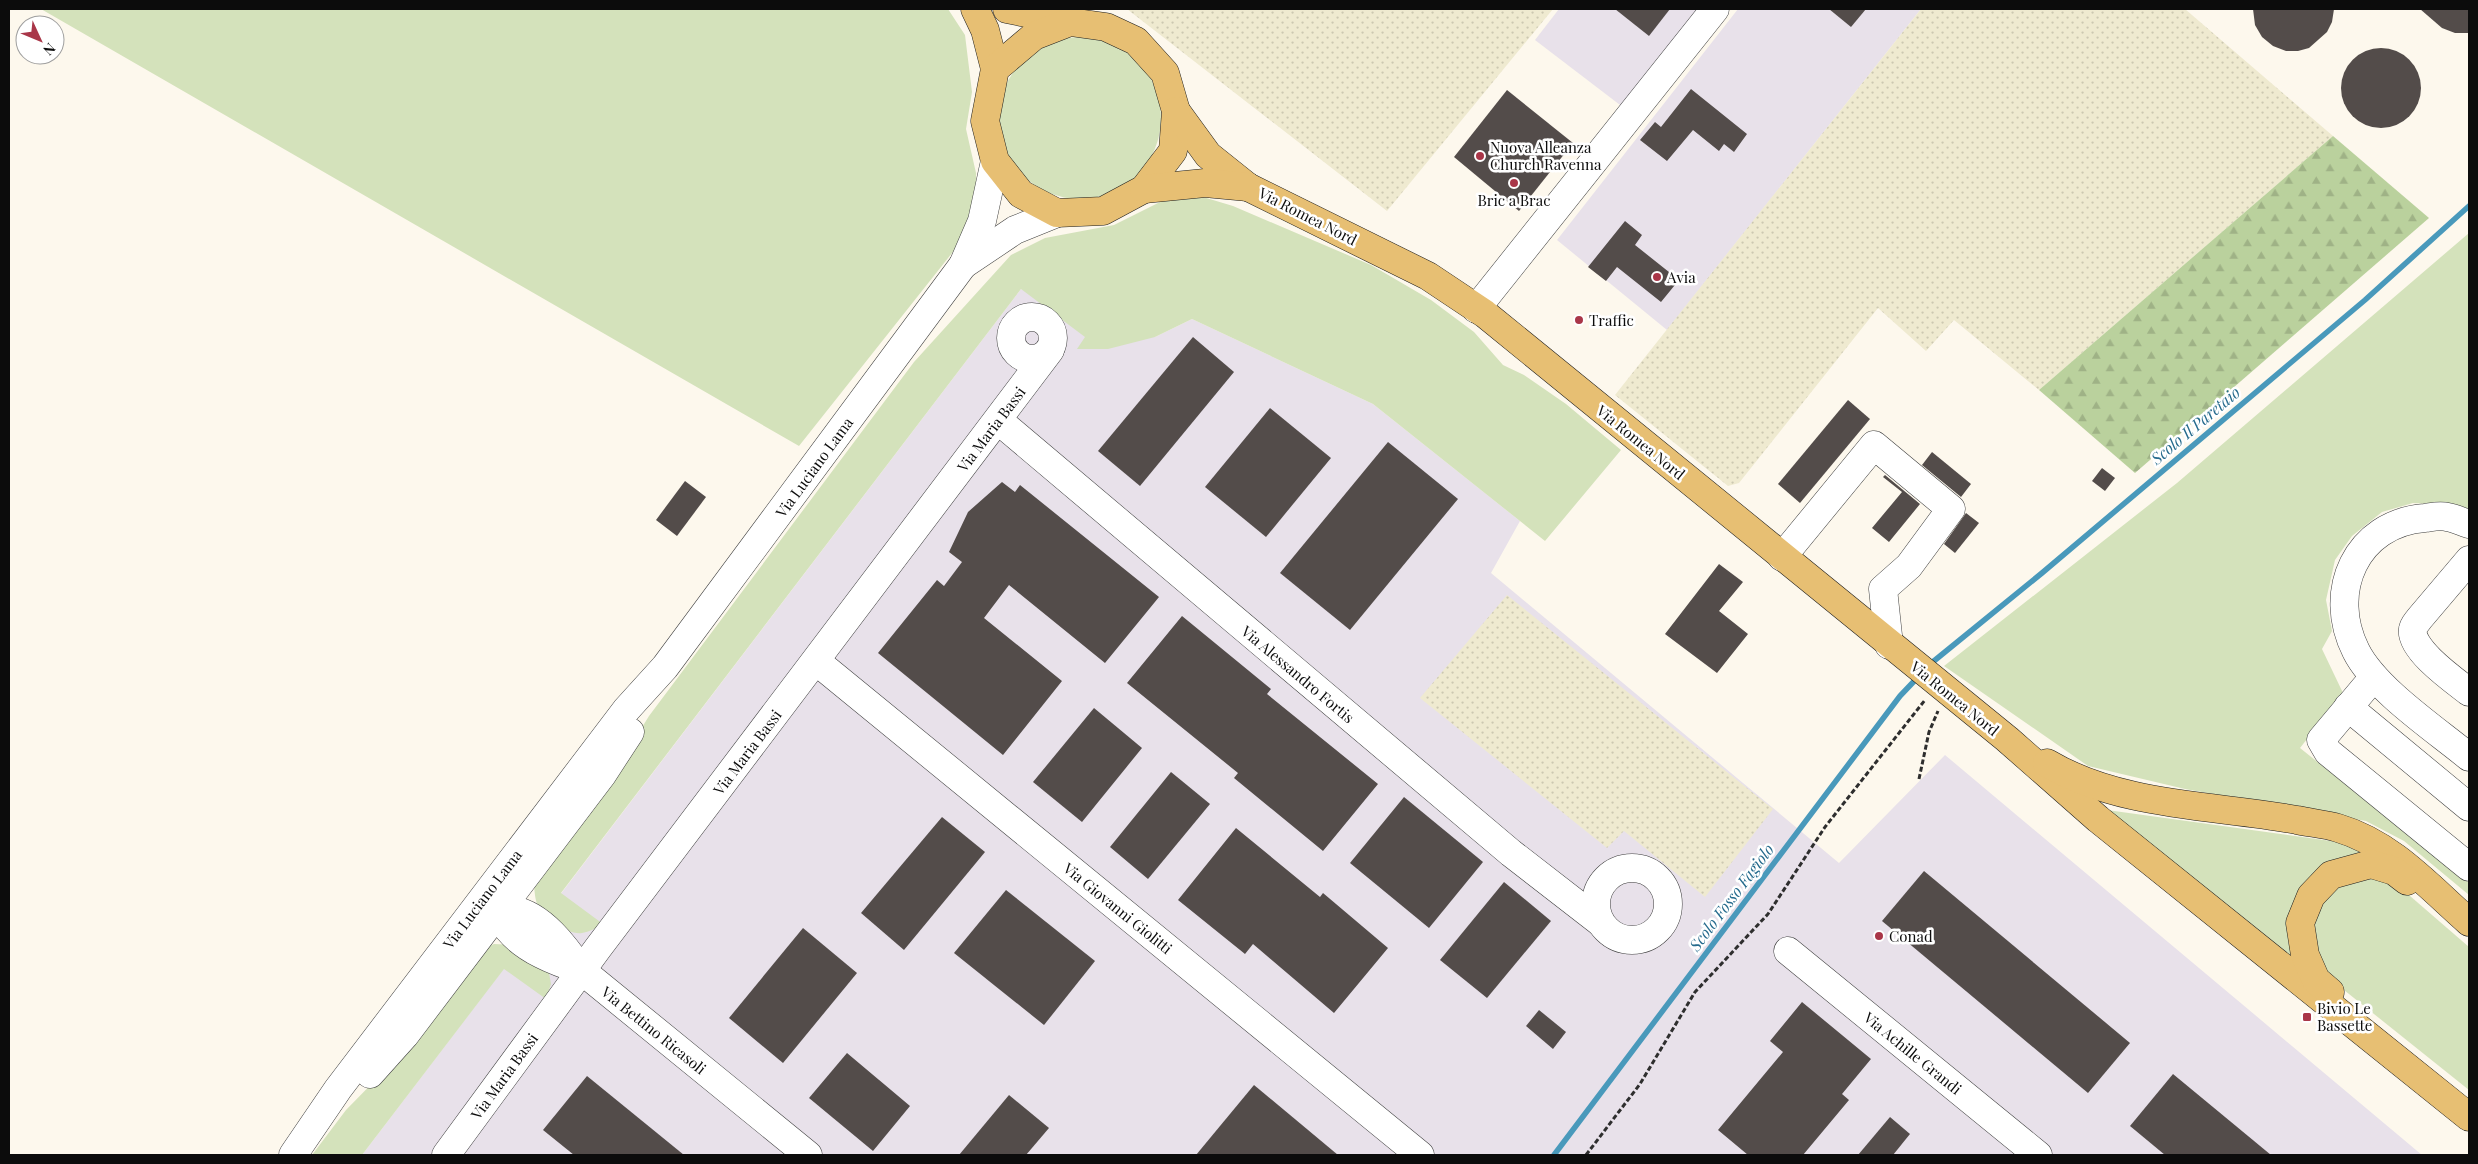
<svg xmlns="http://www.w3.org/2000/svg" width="2478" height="1164" font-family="'Playfair Display',serif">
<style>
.industrial{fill:#e8e1ea}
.farmland{fill:url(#farmland-dots)}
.grass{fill:#d4e2bb}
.forest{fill:url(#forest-firs)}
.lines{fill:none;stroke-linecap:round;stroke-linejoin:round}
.stream{stroke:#4999bb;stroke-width:5.5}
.building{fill:#534c4a}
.minor-casing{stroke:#3f3f3f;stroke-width:29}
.major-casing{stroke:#1d1d1d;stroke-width:29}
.path{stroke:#2e2e2e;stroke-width:3;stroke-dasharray:5 2.5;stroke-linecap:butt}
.minor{stroke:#fff;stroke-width:28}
.major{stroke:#e7bf73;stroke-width:28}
.poi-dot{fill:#a93648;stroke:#fff;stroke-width:2}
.labels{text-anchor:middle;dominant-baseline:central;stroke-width:5;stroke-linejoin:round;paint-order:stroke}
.poi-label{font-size:15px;fill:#0c0c0c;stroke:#fff;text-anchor:start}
.street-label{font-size:15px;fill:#0c0c0c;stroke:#fff}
.water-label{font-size:16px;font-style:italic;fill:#266b8d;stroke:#fff}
</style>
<defs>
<pattern id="farmland-dots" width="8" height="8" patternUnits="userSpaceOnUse" patternTransform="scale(1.25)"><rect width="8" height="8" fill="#efead0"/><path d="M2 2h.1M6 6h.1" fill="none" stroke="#ccc8b1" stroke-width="1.8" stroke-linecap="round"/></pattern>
<pattern id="forest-firs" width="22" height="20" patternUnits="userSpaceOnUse" patternTransform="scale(1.25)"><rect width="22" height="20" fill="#bad19d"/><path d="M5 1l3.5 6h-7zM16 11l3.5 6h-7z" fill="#9fb286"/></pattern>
</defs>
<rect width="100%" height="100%" fill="#fdf8ed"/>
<g class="industrial">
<path d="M1559,9h142l-77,99 -89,-68z"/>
<path d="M1738,9h183l-254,321 -110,-90z"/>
<path d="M1021,289l134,48 37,-18 181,85 147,117 -29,52 348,290 106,-108 477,400h-2060z"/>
</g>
<g class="farmland">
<path d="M1127,9h426l-166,202z"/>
<path d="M1921,9h264l148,127 -294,254 -85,-70 -28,31 -48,-43 -139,175 -11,3 -113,-91z"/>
<path d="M1507,595l266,214 -68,88 -81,-66 -17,17 -187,-150z"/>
</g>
<g class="grass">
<path d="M41,9h907l17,26 7,57 -6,37 10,44v36l-20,39 -157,198z"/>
<circle cx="1080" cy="118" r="81"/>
<path d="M1179,196l24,1 30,9 138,59 60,35 43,32 29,33 21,10 42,29 55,46 -76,91 -172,-137 -181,-85 -37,18 -47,12h-31l8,-12 -64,-48 -460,604 42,31c-7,4 -14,8 -21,9 -14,2 -36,-13 -43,-25 -4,-7 -4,-14 -5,-22l74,-104 41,-66 265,-354 97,-107 34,-17 69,-13 48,-24z"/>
<path d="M2469,233v279l-19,-7 -37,-2 -31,9 -30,24 -17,24 -9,40 6,31 -10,18 21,44 -43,55 169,135v12l-65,-54 -38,-20 -181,-32 -97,-23 -144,-100 233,-183z"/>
<path d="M2107,810l231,32 39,16 -86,55 -3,28 7,22z"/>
<path d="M2372,877l23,6 74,64v143l-145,-116 -15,-45 11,-30 25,-18z"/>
<path d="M494,944l19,1 36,28 2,11 -5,15 -42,-30 -142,186h-50l34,-45 46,-47 91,-114z"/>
</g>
<path class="forest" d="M2333,136l96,82 -294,255 -96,-83z"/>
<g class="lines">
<g class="stream">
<path d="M1929,665l113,-92 323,-273 104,-94"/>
<path d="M1554,1155l346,-459 19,-20"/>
</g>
</g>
<g class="building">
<path d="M1615,9h55l-21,27z"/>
<path d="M1829,9h37l-15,18z"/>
<path d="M2253,9h81l-2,13 -5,10 -18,16 -11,3h-12l-13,-5 -11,-9 -7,-12z"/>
<path d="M2420,9h49v24h-14l-13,-5z"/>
<circle cx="2381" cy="88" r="40"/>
<path d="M1691,89l56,45 -13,18 -10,-8 -5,7 -26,-21 -26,31 -27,-21 15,-18 6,5z"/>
<path d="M1507,90l66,53 -54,68 -65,-54z"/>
<path d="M1625,221l17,14 -7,10 44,35 -18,22 -44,-35 -11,14 -18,-14z"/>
<path d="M1193,337l41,35 -94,114 -42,-35z"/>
<path d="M1848,400l22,19 -70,84 -22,-19z"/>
<path d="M1270,408l61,50 -65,79 -61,-50z"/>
<path d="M1388,442l70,57 -108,131 -70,-57z"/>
<path d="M1932,452l39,32 -10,13 -39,-32z"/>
<path d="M2102,468l13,10 -10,13 -13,-10z"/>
<path d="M1885,475l35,29 -31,38 -17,-14 30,-36 -19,-15z"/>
<path d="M685,481l21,16 -29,39 -21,-16z"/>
<path d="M1002,482l13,10 5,-7 139,112 -54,66 -96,-78 -25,33 78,63 -59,74 -125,-102 59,-73 7,6 18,-24 -13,-10 19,-40z"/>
<path d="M1966,513l13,10 -24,30 -11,-9z"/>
<path d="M1719,564l24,18 -24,29 29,23 -31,39 -52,-39z"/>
<path d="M1182,616l89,73 -4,5 111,90 -55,67 -89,-73 4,-5 -111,-90z"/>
<path d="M1094,708l48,40 -60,74 -49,-40z"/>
<path d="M1171,772l39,32 -62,75 -38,-32z"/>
<path d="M1404,797l79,65 -54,66 -79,-65z"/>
<path d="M942,817l43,35 -81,98 -43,-37z"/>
<path d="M1236,828l84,69 3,-4 65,55 -54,65 -81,-69 -8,10 -67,-54z"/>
<path d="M1924,871l206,172 -42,50 -206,-172z"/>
<path d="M1504,882l47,39 -64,77 -47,-38z"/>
<path d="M1006,890l89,71 -51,64 -90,-72z"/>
<path d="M803,928l54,45 -74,90 -54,-45z"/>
<path d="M1802,1002l69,57 -29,35 7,6 -46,55h-55l-30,-25 65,-78 -13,-11z"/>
<path d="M1539,1010l27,22 -13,17 -27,-23z"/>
<path d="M847,1053l63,53 -37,45 -64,-53z"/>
<path d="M2173,1074l98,81h-106l-35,-29z"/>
<path d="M587,1076l97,79h-110l-31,-25z"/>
<path d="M1254,1085l84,70h-142z"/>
<path d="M1009,1095l40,33 -23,27h-67z"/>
<path d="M1890,1117l20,17 -17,21h-35z"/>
</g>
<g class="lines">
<defs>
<g id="minor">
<path d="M963,265l52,-35 42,-17"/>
<path d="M1476,309l239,-300"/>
<circle cx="1032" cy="338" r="21"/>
<path d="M999,421l512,432 89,69"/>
<path d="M2469,524c-7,-2 -14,-6 -22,-7 -7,-2 -15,0 -22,1 -69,5 -99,74 -69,133 19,38 79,78 113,106"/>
<path d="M1782,557l92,-112 77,64 -42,57 -26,23 6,56"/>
<path d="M2469,560l-50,59c-2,3 -6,7 -6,10 -4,20 42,52 56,63"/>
<path d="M816,661l604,494"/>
<path d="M2373,678l-52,62 7,12 141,115"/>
<path d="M2348,707l121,100"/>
<circle cx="1632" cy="904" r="36"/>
<path d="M495,898l-3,4c5,9 9,19 16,27 17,21 48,33 73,41l227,185"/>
<path d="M486,916c8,-2 19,-7 27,-6 29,5 53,38 68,60"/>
<path d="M1788,951l250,204"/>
<path d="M370,1074l35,-39 197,-260 28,-43"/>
<path d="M293,1155l45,-66 288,-379 39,-43 298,-402 19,-44 13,-60"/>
<path d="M446,1155l152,-207 452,-598"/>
</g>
<g id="major">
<path d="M975,9l10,21 10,39"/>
<path d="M1007,9l63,13"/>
<path d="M1070,22l36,5 30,14 29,32 11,38 -3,40 -29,38 -41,22 -46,2 -36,-19 -26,-33 -10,-40 10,-52 39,-33z"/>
<path d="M1176,111l32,44 40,32 180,89 57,38 522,425 91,80 371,298"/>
<path d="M1144,189l61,-6 43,4"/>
<path d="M2047,763c74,44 168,42 250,57 13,3 28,4 41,8 54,16 90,58 131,94"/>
<path d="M2330,992l-14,-12 -11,-25 -5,-32 11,-27 20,-21 40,-11 23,7 13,10"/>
</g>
</defs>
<use href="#minor" class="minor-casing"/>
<use href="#major" class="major-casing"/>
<g class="path">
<path d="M1919,779l10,-47 9,-21"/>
<path d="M1586,1155l54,-71 55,-92 73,-78 57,-87 100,-127"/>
</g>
<use href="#minor" class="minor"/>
<use href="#major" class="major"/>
</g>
<g class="poi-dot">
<circle cx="1480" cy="156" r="5"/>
<circle cx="1514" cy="183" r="5"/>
<circle cx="1657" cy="277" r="5"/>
<circle cx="1579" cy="320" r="5"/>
<circle cx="1879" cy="936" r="5"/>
<rect x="2302" y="1012" width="10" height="10" rx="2.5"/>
</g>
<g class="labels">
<g class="poi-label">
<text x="1490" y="147">Nuova Alleanza<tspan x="1490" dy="17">Church Ravenna</tspan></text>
<text x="1514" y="200" text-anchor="middle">Bric a Brac</text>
<text x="1667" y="277">Avia</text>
<text x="1589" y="320">Traffic</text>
<text x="1889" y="936">Conad</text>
<text x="2317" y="1008">Bivio Le<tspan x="2317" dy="17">Bassette</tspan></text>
</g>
<g class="street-label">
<text transform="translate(1308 216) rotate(27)">Via Romea Nord</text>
<text transform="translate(991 429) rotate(-53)">Via Maria Bassi</text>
<text transform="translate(1641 442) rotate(39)">Via Romea Nord</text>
<text transform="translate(814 467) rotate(-54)">Via Luciano Lama</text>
<text transform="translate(1298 674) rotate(40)">Via Alessandro Fortis</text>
<text transform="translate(1955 698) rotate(39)">Via Romea Nord</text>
<text transform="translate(747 752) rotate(-53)">Via Maria Bassi</text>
<text transform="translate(482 899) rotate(-53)">Via Luciano Lama</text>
<text transform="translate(1118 908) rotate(39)">Via Giovanni Giolitti</text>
<text transform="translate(654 1030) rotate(39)">Via Bettino Ricasoli</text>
<text transform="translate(1913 1053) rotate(39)">Via Achille Grandi</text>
<text transform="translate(504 1076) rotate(-54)">Via Maria Bassi</text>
</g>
<g class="water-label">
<text transform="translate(2195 425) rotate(-40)">Scolo Il Paretaio</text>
<text transform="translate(1731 897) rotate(-53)">Scolo Fosso Fagiolo</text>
</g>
</g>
<rect width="2478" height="1164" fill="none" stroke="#0c0c0c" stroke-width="20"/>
<g transform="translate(40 40) rotate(134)"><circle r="24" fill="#ffffff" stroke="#9e9e9e"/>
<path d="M0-4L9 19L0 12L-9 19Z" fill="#a93648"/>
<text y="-8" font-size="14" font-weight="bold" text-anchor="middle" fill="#0c0c0c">N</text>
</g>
</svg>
